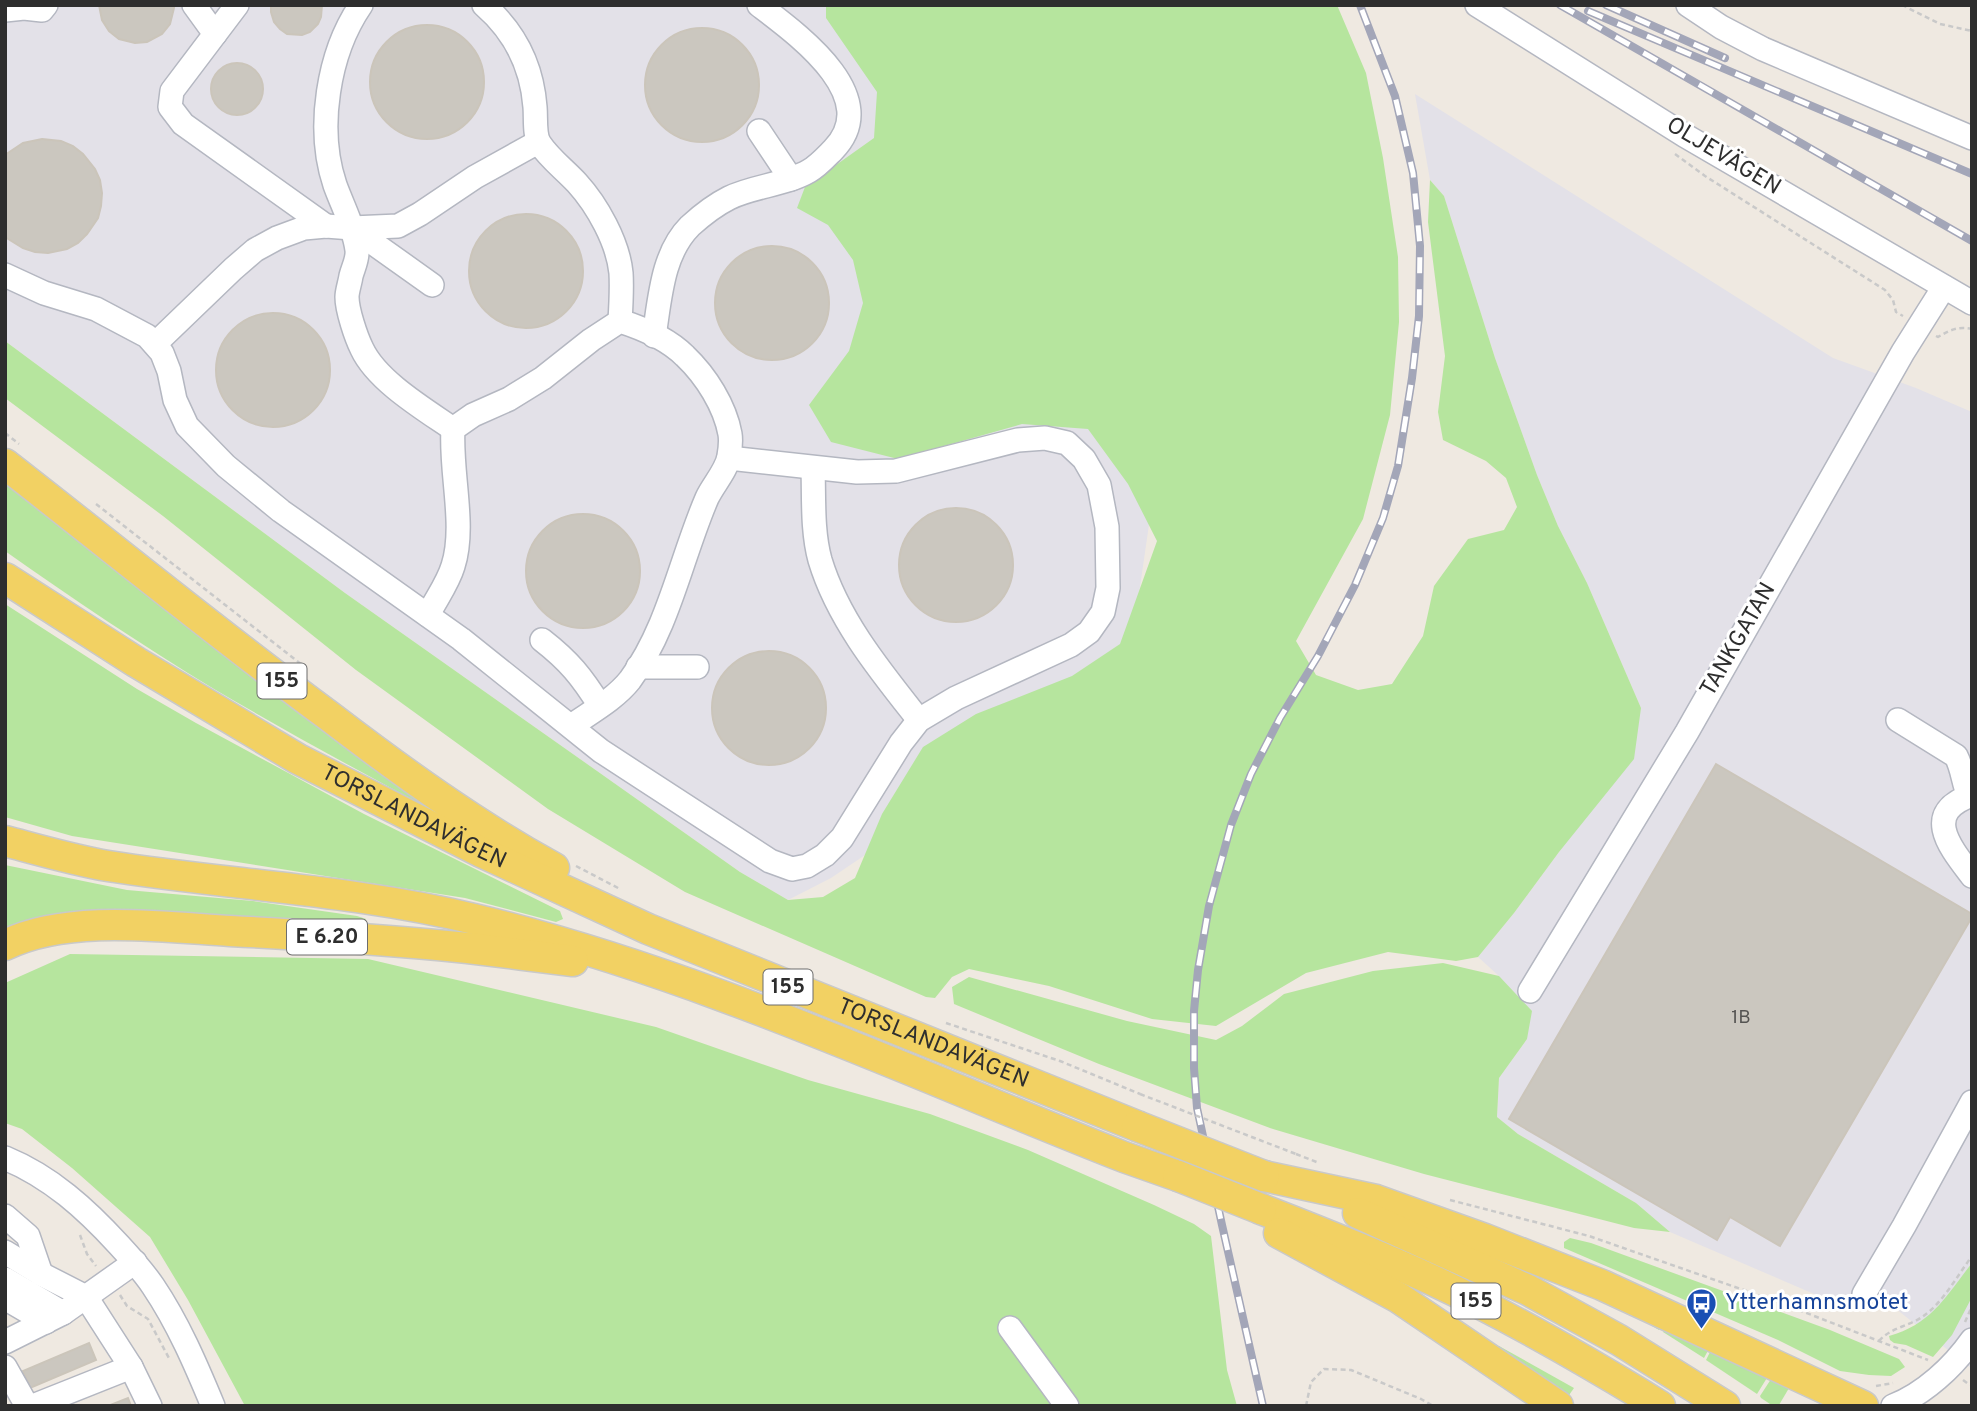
<svg xmlns="http://www.w3.org/2000/svg" width="1977" height="1411" font-family="Overpass,sans-serif">
<style>
.industrial{fill:#e3e1e8}
.green{fill:#b6e59e}
.building{fill:#cbc7bf;stroke:#cbc5ba;stroke-width:2}
.lines{fill:none;stroke-linecap:round;stroke-linejoin:round}
.minor-casing{stroke:#b4b7c1;stroke-width:26}
.major-casing{stroke:#c9c9c9;stroke-width:33}
.path{stroke:#c9c9c9;stroke-width:2.5;stroke-dasharray:5 3.5;stroke-linecap:butt}
.minor{stroke:#fff;stroke-width:23}
.major{stroke:#f2d163;stroke-width:30}
.rail-casing{stroke:#a3a6b8;stroke-width:8}
.rail{stroke:#fff;stroke-width:5;stroke-dasharray:16;stroke-linecap:butt}
.major-bridge-casing{stroke:#c9c9c9;stroke-width:33;stroke-linecap:butt}
.path-bridge{stroke:#c9c9c9;stroke-width:2.5;stroke-dasharray:5 3.5;stroke-linecap:butt}
.major-bridge{stroke:#f2d163;stroke-width:30}
.labels{text-anchor:middle;dominant-baseline:central;stroke-width:6;stroke-linejoin:round;paint-order:stroke}
.number-label{font-size:19px;fill:#555452}
.shield{fill:#fff;stroke:#6d6d6d;stroke-width:2}
.shield-label{font-size:21px;font-weight:bold;fill:#2e2e2e}
.street-label{font-size:23px;fill:#2e2e2e;stroke:#fff}
.transit-label{font-size:23px;fill:#164399;stroke:#fff;text-anchor:start}
</style>
<rect width="100%" height="100%" fill="#efe9e1"/>
<g class="industrial">
<path d="M5,5h1197l-37,409 -34,235 -220,175 -80,54 -43,22 -48,-28 -395,-279 -340,-252z"/>
<path d="M1415,94l418,264 83,30 56,24v957l-86,-68 -37,8 -179,-77 -34,-29 -118,-69 -21,-17 2,-39 28,-39 -28,-63 -21,-19 36,-44 45,-61 82,-144 -54,-125 -29,-57 -21,-51 -42,-117 -51,-162 -14,-16z"/>
</g>
<g class="green">
<path d="M826,5h511l29,68 17,85 15,99 1,65 -9,93 -27,104 -67,122 20,34 42,15 34,-6 31,-48 11,-50 34,-47 36,-9 13,-23 -11,-29 -20,-17 -43,-21 -5,-28 7,-56 -17,-134 2,-42 14,16 51,162 42,117 21,51 29,57 54,125 -7,51 -75,93 -45,61 -36,44 -22,4 -68,-9 -82,21 -90,53 -64,-7 -103,-33 -80,-17 -17,8 -17,21 -9,-1 -241,-105 -137,-83 -192,-139 -193,-154 -158,-118v-57l340,252 395,279 48,28 35,-3 32,-19 27,-64 41,-67 53,-33 96,-38 48,-32 37,-103 -29,-57 -40,-55 -66,-5 -124,35 -67,-17 -22,-37 40,-54 14,-48 -10,-43 -25,-35 -31,-17 8,-21 69,-49 3,-46 -51,-74z"/>
<path d="M5,477l452,346c-82,-43 -163,-87 -243,-134 -71,-43 -141,-90 -209,-138z"/>
<path d="M5,604l132,85 59,34 168,91 196,97 3,8 -7,3 -91,-24 -393,-62 -67,-19z"/>
<path d="M5,865l122,25 126,11 104,15 9,3 -2,7 -359,12z"/>
<path d="M70,954l298,5 288,68 152,53 122,34 98,36 126,55 40,19 17,12 16,134 10,36h-992l-57,-106 -38,-63 -78,-69 -50,-39 -17,-6v-140z"/>
<path d="M1443,963l56,13 33,35 -5,28 -28,39 -2,39 21,17 118,69 34,29 -36,-4 -210,-54 -151,-45 -174,-65 -145,-60 -2,-17 17,-10 158,44 89,19 26,-14 42,-32 89,-23z"/>
<path d="M1570,1238l21,5 239,87 69,29 6,8 -14,9 -22,-1 -29,-4 -62,-31 -214,-92v-6z"/>
<path d="M1972,1263v34l-20,38 -19,22 -27,-12 -12,-2 -4,-3 -1,-4c43,-12 57,-40 83,-73z"/>
<path d="M1608,1297l54,23 128,59 2,4 -13,22 -6,1 -12,-8 -1,-2 13,-20 -3,-3 -13,21 -51,-34 7,-14 -2,-1 -7,13 -41,-26 4,-7 -2,-2 -6,7 -44,-26z"/>
<path d="M1499,1346l75,42 -7,10 -69,-50z"/>
</g>
<g class="building">
<path d="M99,5h75v3l-4,16 -8,10 -15,8 -12,1 -16,-4 -10,-8 -7,-11z"/>
<path d="M322,5l-1,12 -3,7 -8,8 -8,3 -15,-1 -7,-5 -6,-7 -3,-10v-7z"/>
<circle cx="427" cy="82" r="57"/>
<circle cx="702" cy="85" r="57"/>
<circle cx="237" cy="89" r="26"/>
<path d="M42,139l19,2 12,5 10,8 12,15 5,11 2,13 -1,13 -3,12 -11,16 -9,9 -11,6 -19,4 -13,-1 -12,-4 -18,-11v-82l18,-12z"/>
<circle cx="526" cy="271" r="57"/>
<circle cx="772" cy="303" r="57"/>
<circle cx="273" cy="370" r="57"/>
<circle cx="956" cy="565" r="57"/>
<circle cx="583" cy="571" r="57"/>
<circle cx="769" cy="708" r="57"/>
<path d="M1716,764l256,150v3l-192,329 -50,-29 -13,23 -208,-121z"/>
<path d="M89,1343l7,17 -66,28 -7,-17z"/>
<path d="M128,1398l3,8h-23z"/>
</g>
<g class="lines">
<defs>
<g id="minor">
<path d="M194,5l21,29"/>
<path d="M237,5l-65,86 -2,16 13,17 143,102"/>
<path d="M361,5c-33,48 -45,124 -26,180 8,22 19,42 22,65 1,9 -4,18 -6,26 -1,7 -4,15 -4,21 0,13 9,40 15,52 15,32 62,60 91,80"/>
<path d="M484,5c31,27 48,62 51,102 1,11 -1,29 5,37 9,14 25,26 37,39 20,22 41,59 44,90 1,16 0,32 -1,48"/>
<path d="M1477,5l207,130 288,168"/>
<path d="M1688,5l33,22 42,22 209,89"/>
<path d="M5,10l19,-2 18,2 4,-5"/>
<path d="M759,131l32,48"/>
<path d="M352,228l80,57"/>
<path d="M5,275l39,18 52,16 51,27 15,17 7,18 6,29 12,26 39,40 55,45 180,128 140,112 169,110 22,8 15,-3 18,-11 17,-17 59,-95 18,-23 37,-22 115,-53 18,-13 14,-20 5,-24 -1,-61 -8,-42 -15,-26 -17,-16 -22,-5 -27,2 -122,31 -39,1 -128,-14"/>
<path d="M654,336c6,-37 8,-82 36,-110 11,-10 25,-21 39,-28 24,-12 56,-13 80,-27 9,-5 17,-14 24,-21 52,-53 -36,-116 -74,-145"/>
<path d="M155,344l78,-75 22,-19 22,-12 27,-10 22,-2 26,2 46,-2 22,-12 55,-37 63,-35"/>
<path d="M813,468c1,30 -1,63 7,92 18,60 61,112 99,160"/>
<path d="M428,615c8,-16 20,-32 25,-49 13,-40 -3,-94 0,-137l20,-14 36,-16 34,-21 48,-38 29,-19c22,7 48,18 65,35 21,20 40,50 45,78 1,6 0,16 -1,22 -2,14 -16,29 -22,42 -26,60 -38,129 -77,182 -15,19 -39,32 -59,46"/>
<path d="M542,640c27,21 40,37 58,66"/>
<path d="M638,667h59"/>
<path d="M1898,720l58,36c7,13 7,27 13,40"/>
<path d="M1972,795c-51,18 -22,52 0,81"/>
<path d="M1530,991l157,-259 216,-380 41,-65"/>
<path d="M5,1158c46,19 81,51 114,87 12,13 24,26 34,41 25,37 43,79 60,120"/>
<path d="M5,1216l23,20 13,38"/>
<path d="M5,1252l36,22 45,23 45,70 19,39"/>
<path d="M5,1279l58,34"/>
<path d="M1864,1294l40,-68 68,-124"/>
<path d="M5,1298l41,24"/>
<path d="M1010,1328l57,78"/>
<path d="M5,1342l58,-29 72,-51"/>
<path d="M5,1367l22,39"/>
<path d="M33,1406l98,-39"/>
<path d="M1893,1406c31,-12 60,-39 79,-66"/>
</g>
<g id="major">
<path d="M5,464c108,84 214,171 324,252 72,55 145,108 225,152"/>
<path id="s1" d="M5,578l131,84 162,97 183,93 167,77 489,197"/>
<path d="M5,841c34,9 68,19 103,25 122,19 246,24 366,53 225,54 436,154 650,238l54,19"/>
<path d="M5,945c63,-31 158,-18 225,-14 80,4 159,9 238,17 35,4 70,9 105,13"/>
<path d="M1264,1176l112,24 109,39 117,46 261,121"/>
<path d="M1261,1209c57,22 113,44 169,70 79,37 155,81 230,127"/>
<path d="M1358,1213l170,77 91,50 106,66"/>
<path d="M1279,1233l120,65 159,108"/>
</g>
</defs>
<use href="#minor" class="minor-casing"/>
<use href="#major" class="major-casing"/>
<g class="path">
<path d="M1902,5l38,19 32,7"/>
<path d="M1675,154l30,22 180,114 8,10 3,12 7,4"/>
<path d="M1936,336l2,1c12,-7 20,-11 34,-8"/>
<path d="M5,433l14,11"/>
<path d="M96,504l210,164"/>
<path d="M576,866l44,23"/>
<path d="M946,1023l114,38 80,33"/>
<path d="M1296,1154l23,9"/>
<path d="M1450,1200l139,36 189,66 150,58"/>
<path d="M80,1235l7,19 9,12"/>
<path d="M120,1295l7,11 21,13 22,41"/>
<path d="M1965,1322l7,-16"/>
<path d="M1879,1341c11,-13 30,-15 43,-24 21,-14 35,-41 50,-61"/>
<path d="M1963,1380l7,5"/>
<path d="M1876,1386l17,-3"/>
<path d="M1306,1406l5,-24 13,-13 27,1 70,29 12,7"/>
</g>
<use href="#minor" class="minor"/>
<use href="#major" class="major"/>
<defs>
<g id="rail">
<path d="M1560,5l412,236"/>
<path d="M1606,5l119,53"/>
<path d="M1588,11l384,163"/>
<path d="M1263,1406l-41,-181 -25,-117 -3,-40v-57l4,-41 11,-64 22,-81 20,-51 29,-56 38,-62 37,-71 28,-67 15,-52 14,-88 7,-62 1,-70 -7,-73 -18,-77 -35,-91"/>
</g>
</defs>
<use href="#rail" class="rail-casing"/>
<use href="#rail" class="rail"/>
<defs>
<g id="major-bridge">
<path d="M1137,1126l127,50"/>
<path d="M1178,1176l83,33"/>
</g>
</defs>
<use href="#major-bridge" class="major-bridge-casing"/>
<path class="path-bridge" d="M1140,1094l156,60"/>
<use href="#major-bridge" class="major-bridge"/>
</g>
<defs>
<symbol id="bus-pin" viewBox="-11 -11 22 30"><path d="M0 17L-7.5 6A9.5 9.5 0 1 1 7.5 6Z" fill="#1a4fb4" stroke="#fff"/><path d="M-5-6H5V4H4V6H2V4H-2V6H-4V4H-5ZM-3.5-4V0h7V-4ZM-3.5 1.2v1.5H-2V1.2ZM2 1.2v1.5H3.5V1.2Z" fill="#fff"/></symbol>
</defs>
<g fill-rule="evenodd">
<use href="#bus-pin" x="1684" y="1286" width="35" height="47"/>
</g>
<g class="labels">
<g class="number-label">
<text x="1741" y="1018">1B</text>
</g>
<g class="shield">
<rect x="257.5" y="663.5" width="49" height="35" rx="5"/>
<rect x="287" y="919.5" width="80" height="35" rx="5"/>
<rect x="763.5" y="969.5" width="49" height="35" rx="5"/>
<rect x="1451.5" y="1283.5" width="49" height="35" rx="5"/>
</g>
<g class="shield-label">
<text x="282" y="681">155</text>
<text x="327" y="937">E 6.20</text>
<text x="788" y="987">155</text>
<text x="1476" y="1301">155</text>
</g>
<g class="street-label">
<text transform="translate(1723 157) rotate(31)">OLJEVÄGEN</text>
<text transform="translate(1739 640) rotate(-60)">TANKGATAN</text>
<text stroke="none"><textPath href="#s1" startOffset="474">TORSLANDAVÄGEN</textPath></text>
<text stroke="none"><textPath href="#s1" startOffset="1041">TORSLANDAVÄGEN</textPath></text>
</g>
<g class="transit-label">
<text x="1725" y="1303">Ytterhamnsmotet</text>
</g>
</g>
<rect width="1977" height="1411" fill="none" stroke="#2e2e2e" stroke-width="14"/>
</svg>
